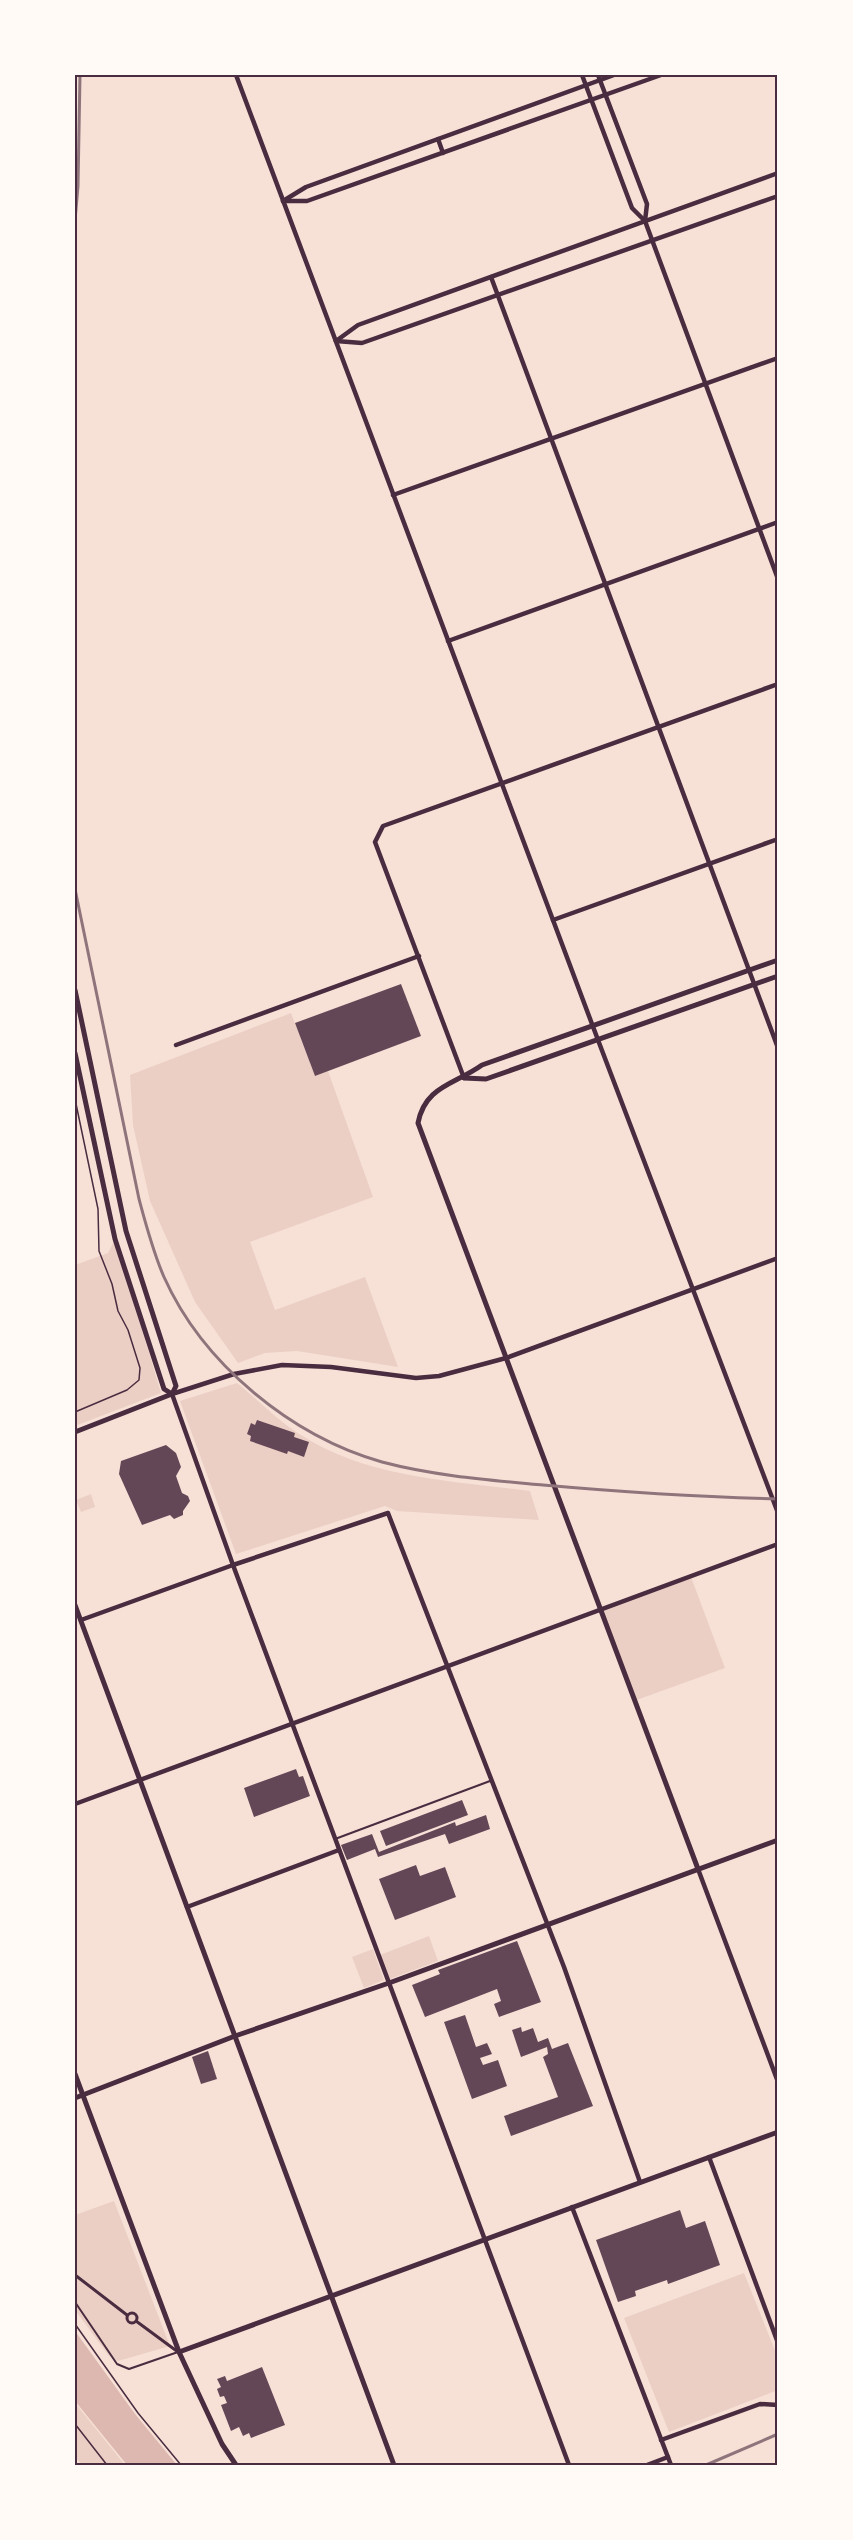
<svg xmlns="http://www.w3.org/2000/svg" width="853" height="2540" font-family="Cabin,sans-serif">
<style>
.green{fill:#ebcfc5}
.water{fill:#dcb8b0}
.building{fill:#644757}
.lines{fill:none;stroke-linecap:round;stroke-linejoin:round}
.path{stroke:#4a2c40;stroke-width:1.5}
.service{stroke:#4a2c40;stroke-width:2}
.pedestrian{stroke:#4a2c40;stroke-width:3}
.minor{stroke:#4a2c40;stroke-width:4.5}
.tertiary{stroke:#4a2c40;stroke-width:5}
.rail{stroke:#8f747c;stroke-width:3}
.neatline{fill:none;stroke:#4a2c40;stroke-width:2}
</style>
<rect width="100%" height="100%" fill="#f7e1d7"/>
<g class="green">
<path d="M291,1013l24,63 13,-5 45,126 -123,45 25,68 90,-33 33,90 -101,-16 -32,2 -27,10 -43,-61 -45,-101 -17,-76 -3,-50z"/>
<path d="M115,1239l46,154 -86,33v-161l33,-12z"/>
<path d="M237,1383c21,17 41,38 64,52 66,43 153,46 229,56l9,29 -142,-9 -12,-5 -149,48 -56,-153z"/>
<path d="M91,1494l4,13 -14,5 -5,-12z"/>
<path d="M691,1577l34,91 -91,33 -35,-91z"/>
<path d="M429,1936l9,25 -48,18 -10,-24z"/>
<path d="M373,1949l11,31 -20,8 -12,-31z"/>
<path d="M114,2201l56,145 -52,15 -9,-5 -34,-46v-95z"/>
<path d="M744,2273l34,85v32l-109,42 -45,-114z"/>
<path d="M75,2403l50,62h-43l-7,-8z"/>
</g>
<path class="water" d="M75,2331l60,83 42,51h-50l-52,-64z"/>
<g class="building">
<path d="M401,984l20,52 -106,40 -20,-53z"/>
<path d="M257,1420l38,13 -1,4 15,5 -5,15 -16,-6 -1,3 -37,-13 1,-5 -4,-2 4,-11 4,2z"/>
<path d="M166,1445l10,8 5,14 -5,9 6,17 6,3 2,5 -7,10v4l-9,4 -4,-4 -28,10 -23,-51 2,-13z"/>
<path d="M296,1769l3,8 4,-1 7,20 -56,21 -10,-29z"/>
<path d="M462,1800l6,15 -82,31 -6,-15z"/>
<path d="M486,1815l4,14 -41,15 -4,-10 -67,23 -3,-8 -28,11 -6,-15 31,-11 7,18 76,-30 1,4z"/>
<path d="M416,1865l4,11 25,-9 11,30 -61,23 -16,-41z"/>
<path d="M517,1941l24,61 -42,15 -5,-13 7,-3 -4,-12 -72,28 -13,-32 28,-11 -2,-4z"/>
<path d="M465,2015l11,32 11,-4 5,11 -12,4 3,7 15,-5 9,26 -35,13 -28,-77z"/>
<path d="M521,2027l1,5 11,-4 5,14 10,-4 4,11 16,-6 25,63 -82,30 -7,-20 54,-19 -15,-40 5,-3 -1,-7 -26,10 -9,-27z"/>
<path d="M208,2051l9,28 -16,5 -9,-27z"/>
<path d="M680,2210l6,18 19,-7 15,44 -52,19 -1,-4 -32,11 1,5 -18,6 -22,-62z"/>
<path d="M262,2367l23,58 -34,13 -2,-5 -6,3 -4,-9 -8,4 -10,-26 6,-2 -3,-7 -4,1 -3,-8 4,-2 -4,-8 8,-3 2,5z"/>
</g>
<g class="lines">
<g class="path">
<path d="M75,1099l23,110 1,42 13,33 6,27 10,19 12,38 -1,12 -12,10 -52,22"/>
<path d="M75,2324l63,89 43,52"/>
<path d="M75,2424l32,41"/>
</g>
<g class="service">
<path d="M335,1839l155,-58"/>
<path d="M75,2302l42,62 12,5 49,-17"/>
</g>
<g class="pedestrian">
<path d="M75,2275l52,40"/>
<circle cx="132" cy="2318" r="5"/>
<path d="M136,2321l42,31"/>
</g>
<g class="minor">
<path d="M236,75l362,965 180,473"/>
<path d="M582,75l50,133 13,13 133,358"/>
<path d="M598,75l49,129 -2,17"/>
<path d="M438,139l5,14"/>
<path d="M283,201h24l354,-126"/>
<path d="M283,201l23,-14 308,-112"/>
<path d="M491,277l287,771"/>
<path d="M336,341l22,-16 420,-152"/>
<path d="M336,341l26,2 416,-147"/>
<path d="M393,495l385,-137"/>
<path d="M448,641l330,-119"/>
<path d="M553,920l225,-81"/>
<path d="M176,1045l243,-89"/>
<path d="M464,1078l-89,-236 8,-16 395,-142"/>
<path d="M81,1620l152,-55 155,-52 176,454 76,215"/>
<path d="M75,1804l703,-260"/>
<path d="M698,1869l80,213"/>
<path d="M187,1907l152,-57"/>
<path d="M709,2157l69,186"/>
<path d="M572,2207l99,258"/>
<path d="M661,2440l99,-36 18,1"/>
<path d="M569,2465l-336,-900 -61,-171 62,-20 48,-9 49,2 85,11 23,-2 67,-18 272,-100"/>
<path d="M647,2465l21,-8"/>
</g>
<g class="tertiary">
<path d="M75,990l51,241 50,155 -4,8"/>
<path d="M75,1053l40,186 49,150 8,5"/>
<path d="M464,1078l22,1 292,-103"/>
<path d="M75,1432l97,-38"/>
<path d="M75,1605l319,860"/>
<path d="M698,1869l-280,-746c7,-37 36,-38 64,-58l296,-105"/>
<path d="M75,2074l104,278 43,92 14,21"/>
<path d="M75,2098l160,-62 154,-53 389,-143"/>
<path d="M179,2352l599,-220"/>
</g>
<g class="rail">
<path d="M75,220l3,-34 2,-111"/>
<path d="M75,889l64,310c7,26 14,53 25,78 39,87 127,159 218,185 53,14 107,18 161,23 79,7 156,12 235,14"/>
<path d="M706,2465l72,-31"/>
</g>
</g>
<rect width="853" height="2540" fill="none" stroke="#fffaf5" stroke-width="153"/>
<rect x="76" y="76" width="700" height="2388" class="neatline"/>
</svg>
